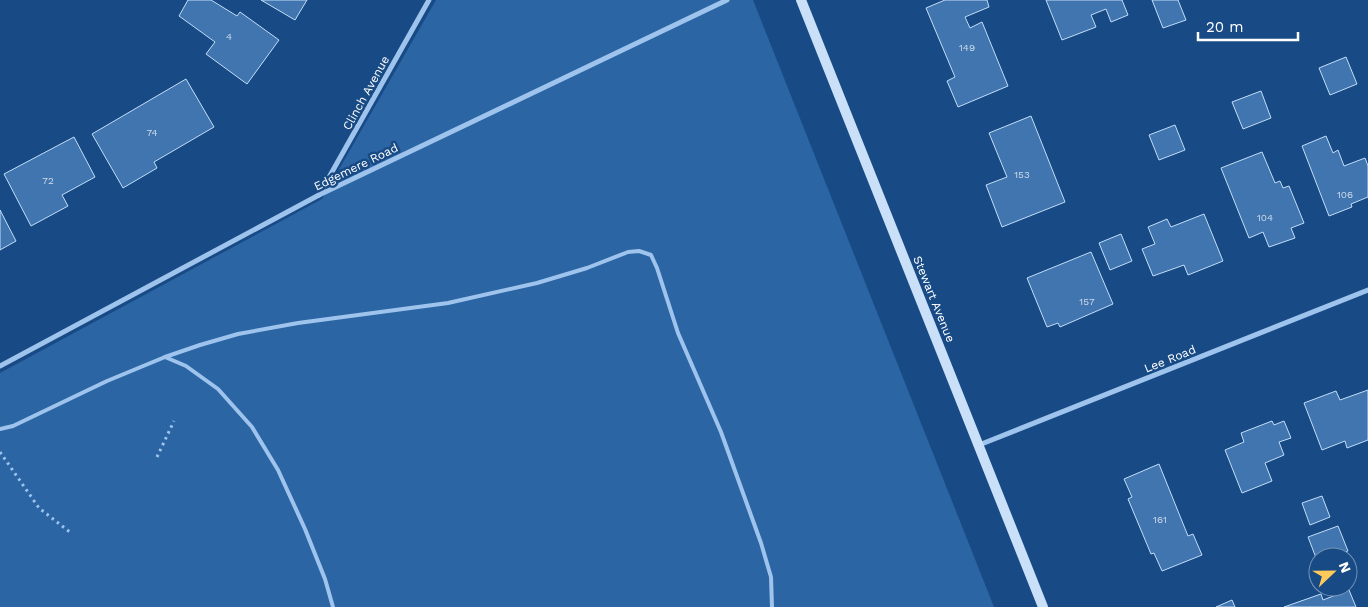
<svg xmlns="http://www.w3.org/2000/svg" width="1368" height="607" font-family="'Work Sans',sans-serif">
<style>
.green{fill:#2b65a4}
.building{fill:#4075af;stroke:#c3ddf9}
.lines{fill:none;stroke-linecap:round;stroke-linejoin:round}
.path{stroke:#9ec4ed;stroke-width:3;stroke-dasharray:2.5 4;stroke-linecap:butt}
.lane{stroke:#9ec4ed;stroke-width:4}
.street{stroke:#9ec4ed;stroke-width:5}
.secondary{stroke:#cae0f9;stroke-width:10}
.labels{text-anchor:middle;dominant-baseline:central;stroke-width:5;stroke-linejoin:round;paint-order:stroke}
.number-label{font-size:10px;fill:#cfdceb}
.street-label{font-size:12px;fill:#fff;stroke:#184b85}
</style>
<rect width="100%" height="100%" fill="#184b85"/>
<path class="green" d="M436,0h317l241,607h-994v-234l322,-174z"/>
<g class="building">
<path d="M188,0h23l26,16 3,-4 39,28 -32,44 -41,-30 9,-12 -36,-26z"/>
<path d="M261,0h46l-12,20z"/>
<path d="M945,0h42l2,7 -24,10 5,11 12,-6 26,64 -50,21 -11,-26 8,-4 -29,-69z"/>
<path d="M1046,0h76l6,15 -17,7 -5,-13 -15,6 5,12 -34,13z"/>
<path d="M1152,0h26l8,20 -23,8z"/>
<path d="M1346,57l11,27 -27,11 -11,-27z"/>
<path d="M186,79l28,48 -60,35 3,6 -34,20 -31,-54z"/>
<path d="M1261,91l10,27 -28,11 -11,-27z"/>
<path d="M1031,116l34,86 -63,25 -16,-42 21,-8 -18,-44z"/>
<path d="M1175,125l10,25 -26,10 -10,-25z"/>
<path d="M1326,136l7,17 5,-3 6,16 21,-8 3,8v31l-17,7 1,3 -23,9 -27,-70z"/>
<path d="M74,137l21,40 -33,18 6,11 -37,20 -27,-52z"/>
<path d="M1262,152l13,31 5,-2 3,7 6,-2 15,37 -13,5 4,10 -26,9 -6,-15 -14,6 -28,-70z"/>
<path d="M0,210l16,31 -16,9z"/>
<path d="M1204,214l19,47 -35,14 -4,-10 -31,11 -11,-27 13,-5 -7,-17 19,-8 4,8z"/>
<path d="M1121,234l11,27 -22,9 -11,-27z"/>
<path d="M1091,252l22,52 -53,23 -2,-4 -11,4 -20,-49z"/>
<path d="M1368,390v50l-21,8 -2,-7 -23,9 -18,-47 32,-12 4,9z"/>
<path d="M1272,421l2,4 10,-4 7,17 -12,4 5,13 -19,8 7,18 -30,12 -17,-43 19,-8 -3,-9z"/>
<path d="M1159,464l29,72 5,-2 9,21 -40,16 -8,-18 -3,1 -23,-55 4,-2 -8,-18z"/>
<path d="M1322,496l8,21 -20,8 -8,-22z"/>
<path d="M1338,526l10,25 -16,6h-14v6l-10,-26z"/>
<path d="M1349,590l7,17h-72l37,-13 2,6z"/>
<path d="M1232,600l3,7h-19z"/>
</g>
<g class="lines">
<g class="path">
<path d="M0,452l39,56 32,25"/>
<path d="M157,457l17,-36"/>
</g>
<g class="lane">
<path d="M165,357l21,9 32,23 34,38 26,43 27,59 20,50 8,28"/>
<path d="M0,429l13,-3 94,-45 58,-24 35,-12 38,-11 60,-11 150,-20 89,-20 50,-15 41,-16 11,-1 12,4 6,13 21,65 43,99 40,111 10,34 1,30"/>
</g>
<g class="street">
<path d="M319,195l110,-195"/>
<path d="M0,366l319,-171 408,-195"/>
<path d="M979,445l389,-155"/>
</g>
<path class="secondary" d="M801,0l242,607"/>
</g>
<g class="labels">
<g class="number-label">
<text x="229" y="36">4</text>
<text x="967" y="47">149</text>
<text x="152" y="132">74</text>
<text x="1022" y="174">153</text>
<text x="48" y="180">72</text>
<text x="1345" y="194">106</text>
<text x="1265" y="217">104</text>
<text x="1087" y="301">157</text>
<text x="1160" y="519">161</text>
</g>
<g class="street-label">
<text transform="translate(366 93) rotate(-61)">Clinch Avenue</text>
<text transform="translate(356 167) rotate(-26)">Edgemere Road</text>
<text transform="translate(934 299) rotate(68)">Stewart Avenue</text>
<text transform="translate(1170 359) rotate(-22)">Lee Road</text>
</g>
</g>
<g transform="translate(1333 572) rotate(68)"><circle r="24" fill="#184b85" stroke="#7493b6"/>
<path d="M0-4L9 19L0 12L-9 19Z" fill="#ffca59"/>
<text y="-8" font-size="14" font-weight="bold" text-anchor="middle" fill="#ffffff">N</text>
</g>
<path d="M1198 32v8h100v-8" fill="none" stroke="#ffffff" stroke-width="2.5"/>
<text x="1206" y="32" font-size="15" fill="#ffffff" stroke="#184b85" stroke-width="4" paint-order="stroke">20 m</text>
</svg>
